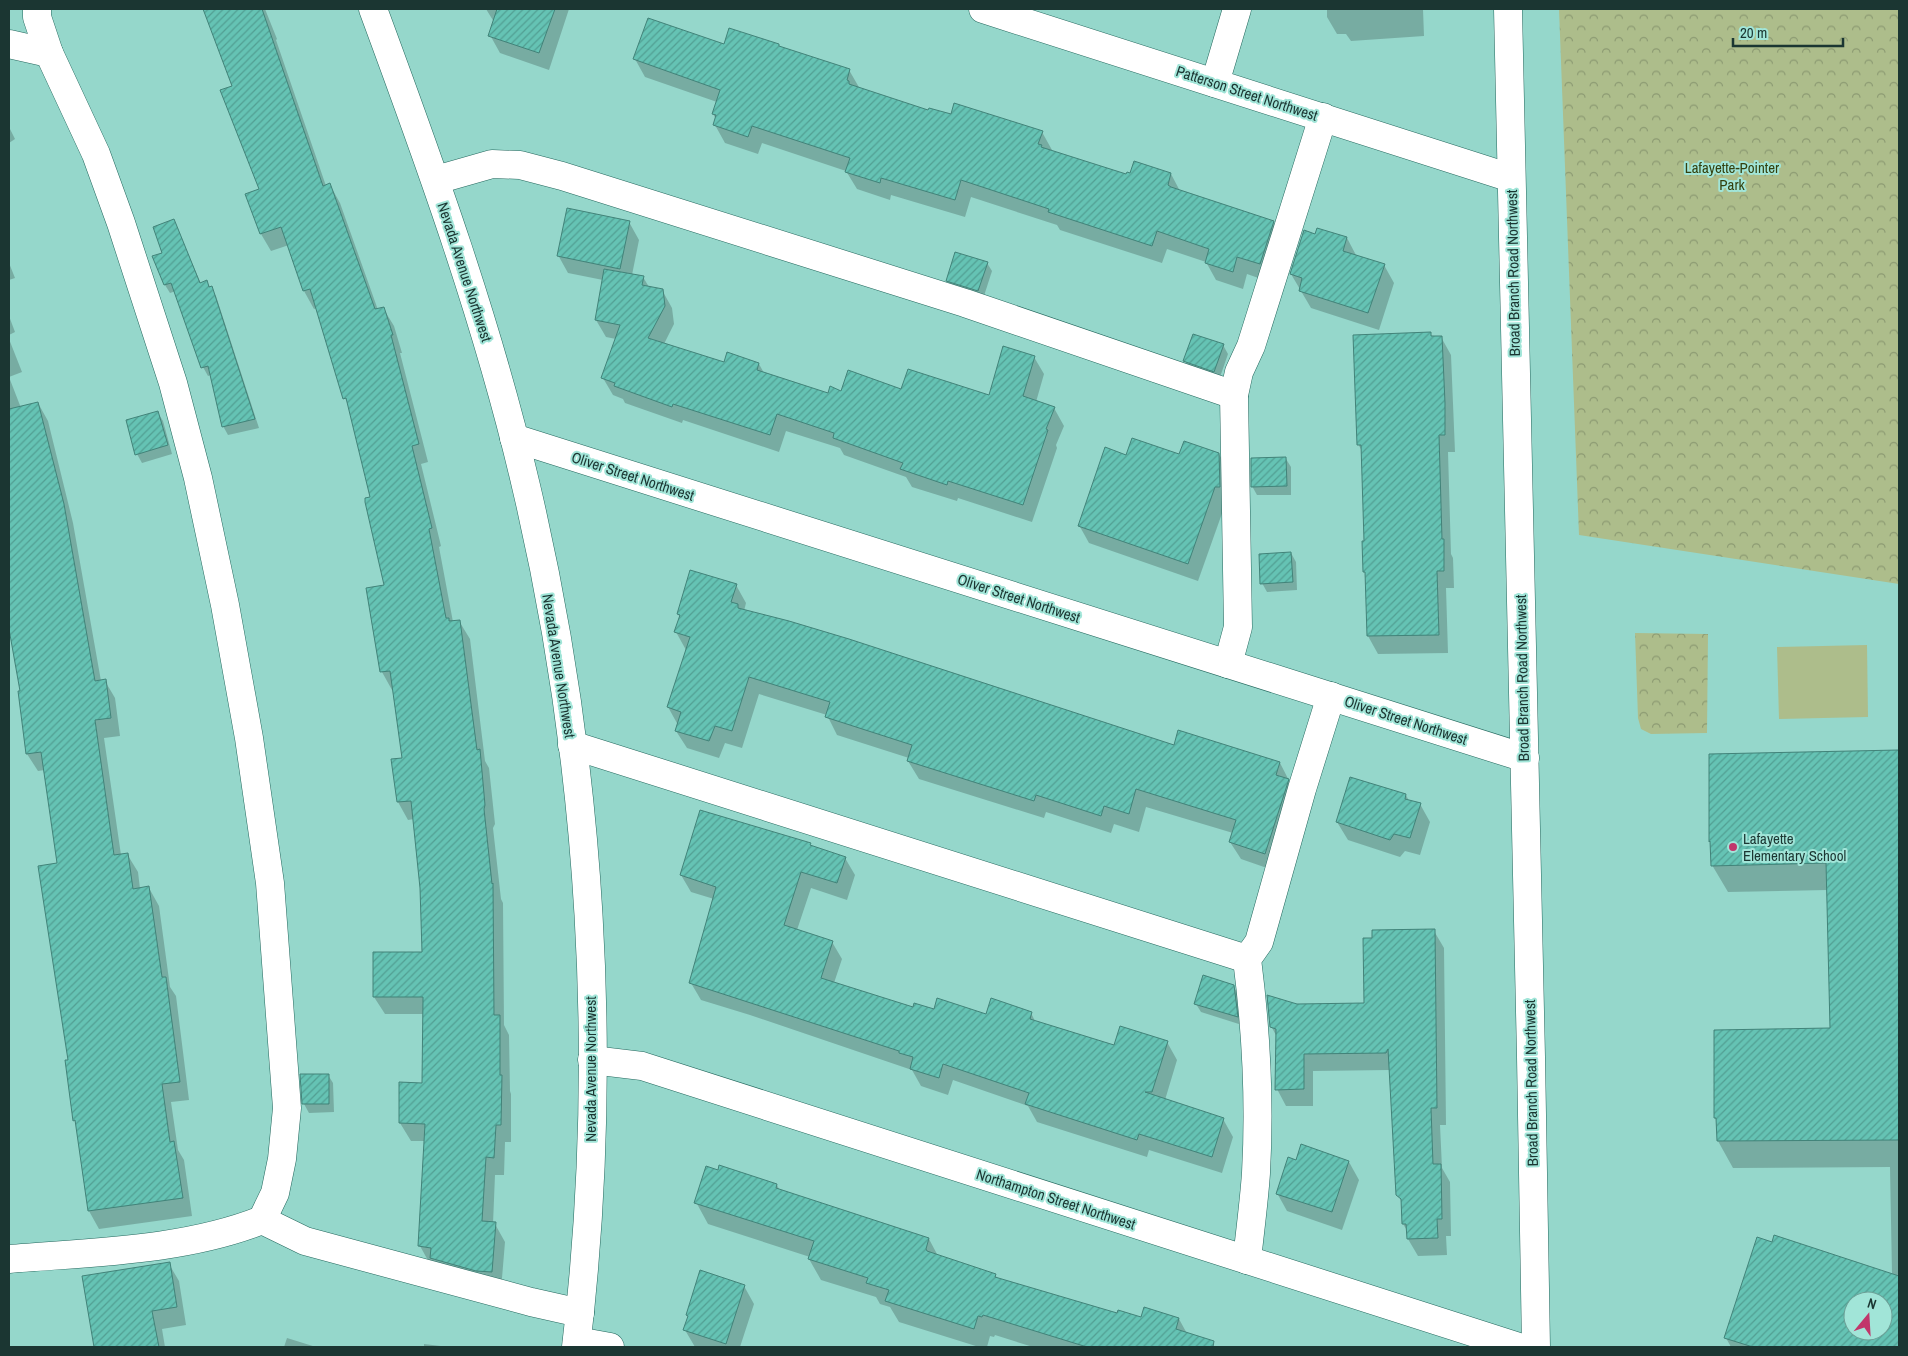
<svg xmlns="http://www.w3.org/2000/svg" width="1908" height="1356" font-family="'Archivo Narrow',sans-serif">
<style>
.green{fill:#adbd8b}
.park{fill:url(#park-crowns)}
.shadow{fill:#0003;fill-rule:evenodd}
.building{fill:url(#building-hatch);stroke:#428379;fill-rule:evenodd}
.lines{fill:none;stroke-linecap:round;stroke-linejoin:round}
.minor-casing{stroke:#24685e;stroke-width:29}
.minor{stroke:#fff;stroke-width:28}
.poi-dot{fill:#c1366b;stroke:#a1e5d8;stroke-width:2}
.labels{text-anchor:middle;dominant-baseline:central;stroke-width:4;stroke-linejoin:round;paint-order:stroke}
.street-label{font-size:15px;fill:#1b3632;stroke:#a1e5d8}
.park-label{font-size:15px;fill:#34400e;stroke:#a1e5d8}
.poi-label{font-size:15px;fill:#1b3632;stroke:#a1e5d8;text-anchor:start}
</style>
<defs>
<pattern id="park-crowns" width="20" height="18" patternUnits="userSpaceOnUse" patternTransform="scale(1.25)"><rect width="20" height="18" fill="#adbd8b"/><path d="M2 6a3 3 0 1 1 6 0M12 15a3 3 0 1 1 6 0" fill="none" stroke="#8c9a72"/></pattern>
<pattern id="building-hatch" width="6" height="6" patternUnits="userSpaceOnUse" patternTransform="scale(1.25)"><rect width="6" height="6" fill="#65c3b4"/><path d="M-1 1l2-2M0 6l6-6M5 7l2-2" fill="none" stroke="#529f93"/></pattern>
</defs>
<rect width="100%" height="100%" fill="#95d7cb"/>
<path class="green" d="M1867,645l1,72 -89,2 -2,-72z"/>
<g class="park">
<path d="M1559,9h340v575l-320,-49z"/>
<path d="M1635,633l73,1 -1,99 -56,1 -10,-5 -3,-11z"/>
</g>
<g class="shadow">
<path d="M204,9h61l12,30 -1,1 50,146 4,-1 10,18 38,107 5,-2 11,18 8,27h-2l28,109 -7,2 20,82 -2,1 14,75 6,-1 11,18 15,122 4,7 6,56 -2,4 8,71 2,4 1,122 5,10 1,56 1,3v48h-6l-1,33h-9l-2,49h2l10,18 -4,48 -71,-26 -10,-18 5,-105h-14l-11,-18 24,-39v-70h-39l-11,-17 50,-44 -3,-65 -7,-69 -6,1 -10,-18 5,-43 -9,-70 -2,1 -10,-18 -14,-83 18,-3 -14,-88 -22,-91 -5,-9 -28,-90 -3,1 -10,-18 -15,-46 -18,6 -10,-17v-44l-28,-103z"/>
<path d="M486,9h83l-20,61 -49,-17 -10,-18 4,-13z"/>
<path d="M1327,9h96l1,27 -73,5 -5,-7h-9l-10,-17z"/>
<path d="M725,46l124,24 11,19 69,22 113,21 10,18v2l75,24 44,-2 9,17 93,31 11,18 -14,42 -23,-8 -4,15 -27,-9 -10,-18 -39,-13 -5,14 -102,-33 -3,-5 -86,-28 -6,20 -74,-22 -1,5 -33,-11 -11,-18 -84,-28 -4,11 -33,-11 -10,-18 1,-6 -3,-5 4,-12 -72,-25 -10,-18z"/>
<path d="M9,127l6,12 -6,4z"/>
<path d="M174,221l27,63 6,-2 9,14 43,132 -31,7 -5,-9 -12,-51 -3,1 -5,-9 -27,-76 -6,2 -5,-8 -11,-28 9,-4z"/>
<path d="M629,222l10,18 -7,35 11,2 6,10 13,3 10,18 2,16 -10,20 61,20h34l5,9 64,21 14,-2 60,-2 88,7 44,-40 10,17 -8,28 18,6 10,18 -8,19 1,3 -25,74 -74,-24 -1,3 -45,-14 -6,-10 -62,-22 -4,-7 -54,-17 -7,21 -96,-32 -1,3 -57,-20 -2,-4 -10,-4 -10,-17 13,-39 -10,-2 -10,-17 7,-40 -35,-7 -10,-18z"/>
<path d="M1316,236l31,2 10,19 27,8 10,18 -15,47 -68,-22 -20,-34z"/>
<path d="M9,263l6,15 -6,2z"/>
<path d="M987,263l5,8 -9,28 -31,-10 -5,-9z"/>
<path d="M9,316l6,16 -6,3z"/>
<path d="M1430,333l2,4h9l10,18 4,97h-7l3,102 2,4 1,30h-8l2,65 -70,1 -10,-18 -1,-60 -3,-5 1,-29 -3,-91 -4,-7z"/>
<path d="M9,339l13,33 -13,5z"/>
<path d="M1223,345l5,9 -9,26 -29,-10 -5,-9z"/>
<path d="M9,377l12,31 17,-5 10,18 25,102 28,158h4l10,17 5,38 -16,2 17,117 6,-1 11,18 2,17 9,-1 10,18 11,81 6,9 13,104 -18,2 7,48 6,10 8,56 -93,13 -10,-18 -12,-85 -3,-6 -16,-256 -13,-94 -7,1 -11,-17 -6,-62 -12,-70v-20l3,-1 -3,-21z"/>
<path d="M158,413l5,8 9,33 -30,9 -5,-9z"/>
<path d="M1219,454l10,18 -4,33 -27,76 -109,-38 -10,-18 48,-68z"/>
<path d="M1286,459l5,8v28h-34l-5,-9z"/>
<path d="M1291,553l5,9 1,28 -30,2 -5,-9z"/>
<path d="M736,585l10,18 -2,8 431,136 4,-15 101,31 18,35 -22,73 -35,-12 -11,-17 3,-9 -87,-26 -7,25 -25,-8 -3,9 -65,-21 -2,6 -125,-39 -11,-18 1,-3 -72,-23 -10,-20 -68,-21 -17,54 -17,-5 -6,15 -32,-10 -11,-17 2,-6 -10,-18 18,-57 -10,-18 4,-14 -2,-4z"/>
<path d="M1899,752v595h-168l-5,-9 166,-64 -2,-107 -157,1 -15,-27 -1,-20 -2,-3 116,-89 -3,-139 -100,2 -16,-27 -2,-110zM1853,1301h30v30h-30z"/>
<path d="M1406,795l3,6 11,3 10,18 -10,33 -15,-4 -5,6 -52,-17 -11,-18z"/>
<path d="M810,844l1,3 34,11 10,17 -8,25 -36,-12 -14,42 35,12 10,17 -8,24 80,26 72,7 45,-3 5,10 79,24 52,-5 10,18 -12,40 58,19 10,18 -11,36 -73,-23 -2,7 -110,-35 -9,-16 -75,-26 -5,15 -27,-9 -9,-16 -162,-55 -49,-15 -10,-17 23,-84 -23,-7 -10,-17z"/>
<path d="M1434,931l10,17 2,177h-6l2,43 8,14 1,54h-5l1,19 -29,1 -10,-17v-7l-5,-8v-21l-6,-9 -7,-124 -77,1v35h-27l-9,-17v-52l-6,-11 26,-21 68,-1z"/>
<path d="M1233,986l6,9 3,30 -41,-13 -5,-8z"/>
<path d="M301,1075h27l5,8 1,29 -25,1 -5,-9z"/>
<path d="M1297,1161l52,1 10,18 -17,50 -55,-19 -10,-18z"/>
<path d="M777,1185l3,6 149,48 9,17 57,19 3,4 120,36 24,4h37l11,20 25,8h-182l-38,-12 -1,2 -4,-1 -3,11h-8l-80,-25 -9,-15 -10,-3 -4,-7 -55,-17 -12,-21 1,-2 -102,-33 -12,-22z"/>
<path d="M169,1264l10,17 7,44 -24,4 3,18h-56l-1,-9z"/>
<path d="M744,1286l10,18 -14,43h-45l-10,-17 4,-13 -2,-2z"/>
<path d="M287,1338l29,9h-32z"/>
<path d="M424,1344l25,3h-25z"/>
</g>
<g class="building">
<path d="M203,9h59l61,177 7,-3 45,126 9,-2 9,28h-2l28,109 -7,2 20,82 -3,1 17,89h3v3l11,-1 17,130 3,-1 5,56 -1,4 8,75 1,-1 1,132h6v60h2l-1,50h-5l-2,33 -8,-1 -4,64 14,1 -4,50 -16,-1 -46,-13 1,-10 -13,-2 7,-122 -26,-1v-41l23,1 1,-86h-50v-45h49l-2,-64 -9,-87 -14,1 -6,-43 11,-1 -12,-87 -10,1 -14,-84 18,-3 -19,-83v-4l5,-1 -24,-99 -3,1 -33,-110 -7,2 -22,-64 -21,7 -15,-40 14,-5 -39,-99 12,-4z"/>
<path d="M497,9h58l-16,44 -51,-17z"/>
<path d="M648,18l76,26 5,-16 50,16v2l71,23 -3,11 2,1v3l79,26 1,-2 22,6 3,-11 89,28 -5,13 4,1 -1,2 85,27 1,-2 3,1 4,-12 37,12 -3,12 3,2 103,34 -14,43 -23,-7 -4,15 -28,-9 4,-14 -52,-18 -5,15 -104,-34 1,-3 -88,-29 -6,20 -74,-22 -1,5 -35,-11 5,-14 -98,-32 -4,11 -35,-12 3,-10 -4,-1 8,-24 -87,-31z"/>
<path d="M567,208l63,13 -10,48 -63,-13z"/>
<path d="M174,219l26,64 7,-3 2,7 3,-1 43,133 -33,8 -14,-61 -7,2 -30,-85 -7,2 -12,-29 10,-3 -9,-26z"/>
<path d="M1317,228l30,9 -4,14 42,13 -17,49 -69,-22 3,-13 -12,-4 14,-44 11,4z"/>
<path d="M955,252l33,10 -10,29 -32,-10z"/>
<path d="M604,269l40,7 -2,9 21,4 2,17 -17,32 76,24 3,-10 32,11 -2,7 71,23 2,-7 11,5 7,-21 53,19 7,-20 81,26 14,-49 32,10 -12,40 32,11 -9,22 2,1 -25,75 -75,-24 -1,4 -47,-16 3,-6 -70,-25 1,-5 -57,-19 -7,21 -97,-31 -1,3 -58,-21 1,-3 -14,-5 19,-53 -25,-5z"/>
<path d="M1431,332v4h11l3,67v32h-6l3,104h2v32h-7l2,64 -72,1 -2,-64h-2l-1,-31h2l-3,-96h-4l-4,-110z"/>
<path d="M1193,334l31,10 -10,28 -31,-11z"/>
<path d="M38,402l26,102 31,177 11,-2 5,39 -16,2 19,135 14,-2 5,36 16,-3 13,91h4l14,105 -18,2 8,58 4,-1 9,57 -95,13 -13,-91 -2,1 -8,-61h3l-30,-194 19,-3 -16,-111 -15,2 -8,-63h2l-11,-62v-220z"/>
<path d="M158,411l10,34 -33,10 -9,-35z"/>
<path d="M1132,438l47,16 5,-13 35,12 1,34h-5l-27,77 -110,-38 27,-79 21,8z"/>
<path d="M1286,457l1,29 -36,1v-29z"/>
<path d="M1291,552l2,30 -33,2 -1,-30z"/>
<path d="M690,570l47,14 -6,18 7,2v4l51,13 60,18 325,106 4,-15 102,32 -4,13 13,4 -24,75 -36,-12 7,-22 -100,-31 -7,25 -25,-8 -3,10 -65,-21 -2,6 -127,-40 5,-16 -87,-28 5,-15 -81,-25 -17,54 -17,-5 -6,15 -34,-10 6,-19 -14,-5 23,-70 -16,-5 6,-17 -3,-1z"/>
<path d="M1899,750v390l-182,1 -1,-23h-2v-88l116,-2 -4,-165 -115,3 -1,-25 -1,1v-88z"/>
<path d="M1350,777l56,17 -1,5 16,4 -11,35 -16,-4 -4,6 -54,-18z"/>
<path d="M700,810l111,33 -1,2 36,12 -9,26 -36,-11 -17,53 49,16 -12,37 92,29 1,-4 20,6 3,-11 49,16 5,-16 41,14 -2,7 84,26 6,-19 48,15 -16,51h-7l79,26 -12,39 -73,-23 -2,6 -112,-36 4,-11 -86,-29 -4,14 -29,-9 3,-12 -14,-4v-2l-210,-68 27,-96 -36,-12z"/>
<path d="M1435,929l2,179h-6l2,56h8l1,55h-5l1,19 -31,1 -1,-15h-4l-1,-25 -5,-4 -8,-146 -2,4 -82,1v35l-29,1 1,-61 -6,-2 -3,-32 30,9 67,-1 -1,-65h9v-8z"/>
<path d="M1203,975l31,10 4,32 -44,-13z"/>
<path d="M300,1074h29v30h-27z"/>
<path d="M1301,1144l48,17 -17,51 -56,-18 12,-37 8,3z"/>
<path d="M719,1165l58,19 -1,4 153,50 -3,11 1,2 69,23 -1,3 122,36 1,-3 23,7 3,-10 35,11 -3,11 38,12 -1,6h-126l-104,-32 -1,2 -4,-1 -4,13 -89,-28 4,-11 -23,-7 2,-5 -60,-19 6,-18 -120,-38 12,-37 12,4z"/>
<path d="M1774,1235l125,41v71h-146l-29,-9 33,-101 15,5zM1853,1301h30v30h-30z"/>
<path d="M170,1262l7,45 -25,4 7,36h-65l-12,-71z"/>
<path d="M700,1270l45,15 -19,59 -43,-14 5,-14 -2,-1z"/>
</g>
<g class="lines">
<defs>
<g id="minor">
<path d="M37,9v8l12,36"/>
<path d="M373,9c58,157 115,314 153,477 66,279 84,577 50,861"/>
<path d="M983,9l528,169"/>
<path d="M1508,9l23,1048 5,290"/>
<path d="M9,44l40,9 47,101 25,69 52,160 25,95 27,127 24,133 21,145 17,225 -5,51 -7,34 -13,27c-78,31 -170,32 -253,39"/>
<path d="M1215,83l22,-74"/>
<path d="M436,180l56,-16 28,1 42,11 403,127 269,92 5,-23 12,-26 72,-229"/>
<path d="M514,438l1011,320"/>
<path d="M1228,664l10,-37 -4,-232"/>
<path d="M572,745l675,214"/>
<path d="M592,1060l50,6 877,281"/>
<path d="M262,1220l43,21 226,61 49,11"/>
<path d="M1247,1260c3,-29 7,-58 9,-87 4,-72 0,-144 -9,-214l12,-17 43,-153 29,-93"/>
<path d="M577,1341l33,6"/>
</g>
</defs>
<use href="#minor" class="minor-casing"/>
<use href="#minor" class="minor"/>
</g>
<circle class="poi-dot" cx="1733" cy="847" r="5"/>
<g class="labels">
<g class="street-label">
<text transform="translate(1247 93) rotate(18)">Patterson Street Northwest</text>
<text transform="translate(465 272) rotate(72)">Nevada Avenue Northwest</text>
<text transform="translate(1513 273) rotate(-91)">Broad Branch Road Northwest</text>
<text transform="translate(633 476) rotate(18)">Oliver Street Northwest</text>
<text transform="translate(1019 598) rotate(18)">Oliver Street Northwest</text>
<text transform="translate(559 666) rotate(81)">Nevada Avenue Northwest</text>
<text transform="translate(1522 678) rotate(-91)">Broad Branch Road Northwest</text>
<text transform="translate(1406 720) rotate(18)">Oliver Street Northwest</text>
<text transform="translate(590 1069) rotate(-90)">Nevada Avenue Northwest</text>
<text transform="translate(1531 1083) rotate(-91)">Broad Branch Road Northwest</text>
<text transform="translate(1056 1199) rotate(18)">Northampton Street Northwest</text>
</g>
<g class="park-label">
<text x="1732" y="167">Lafayette-Pointer<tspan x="1732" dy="17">Park</tspan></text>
</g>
<g class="poi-label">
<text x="1743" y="838">Lafayette<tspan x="1743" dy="17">Elementary School</tspan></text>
</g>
</g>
<rect width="1908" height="1356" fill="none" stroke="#1b3632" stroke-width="20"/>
<g transform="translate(1868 1316) rotate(18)"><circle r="24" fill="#a1e5d8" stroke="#6b9f96"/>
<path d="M0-4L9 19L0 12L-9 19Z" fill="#c1366b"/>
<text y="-8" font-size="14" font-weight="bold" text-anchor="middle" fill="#1b3632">N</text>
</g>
<path d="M1733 38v8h110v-8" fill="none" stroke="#1b3632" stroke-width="2.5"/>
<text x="1740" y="38" font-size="15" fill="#1b3632" stroke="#a1e5d8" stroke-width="4" paint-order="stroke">20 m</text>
</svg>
